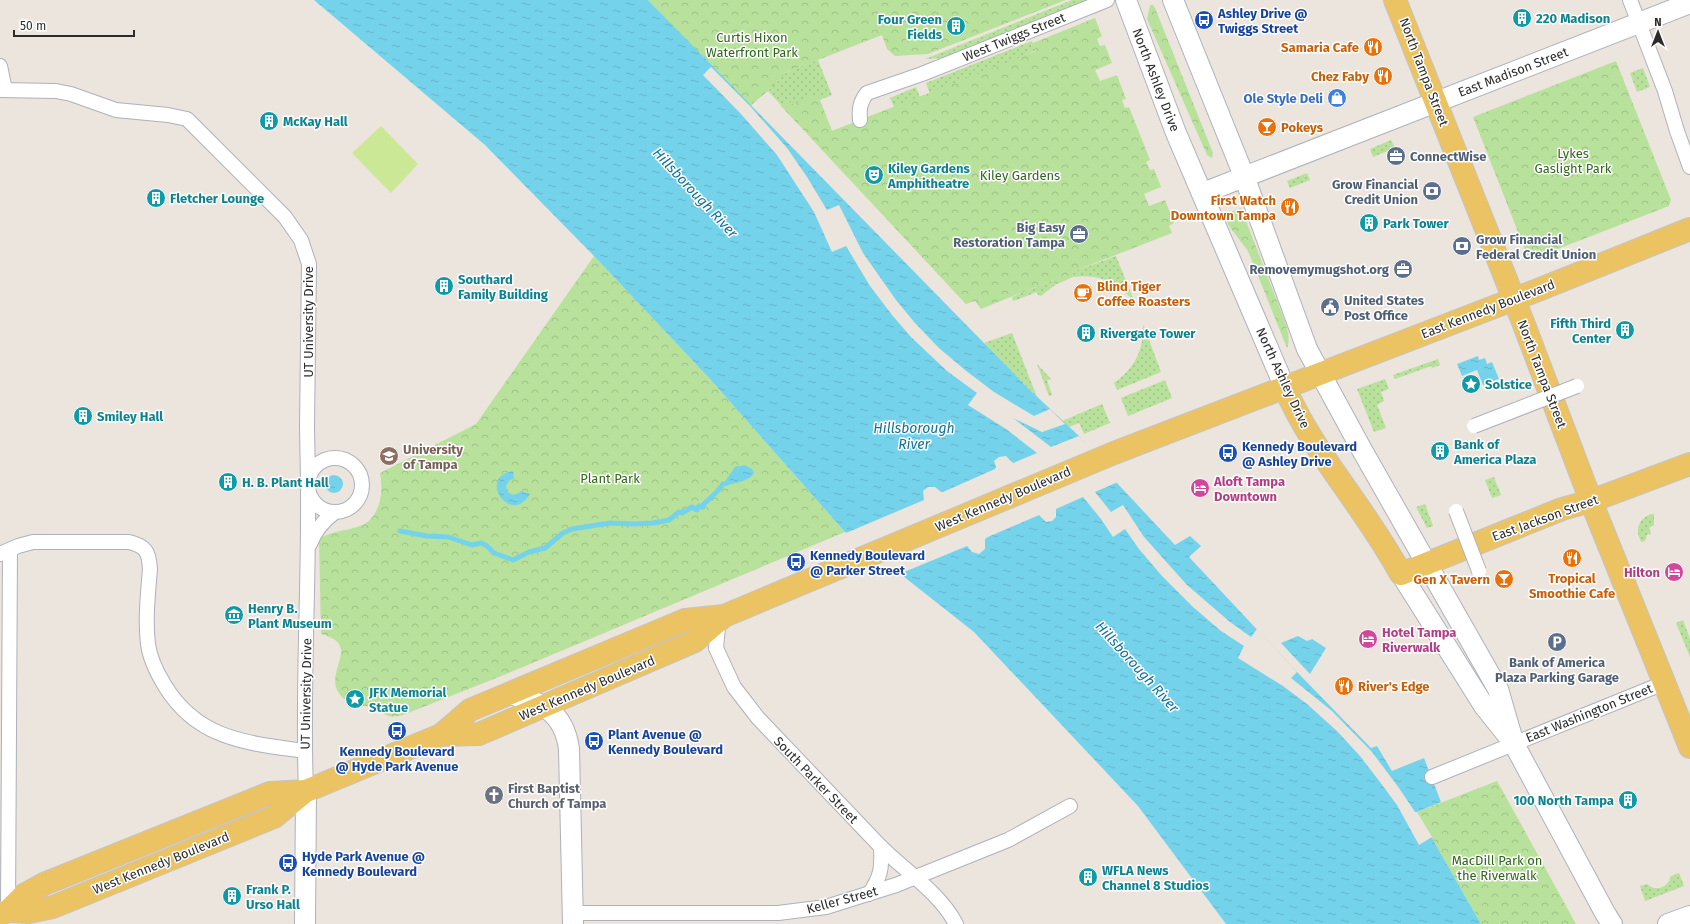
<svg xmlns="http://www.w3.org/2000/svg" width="1690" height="924" font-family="'Fira Sans',sans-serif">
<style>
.grass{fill:url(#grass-dots)}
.park{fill:url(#park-crowns)}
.pitch{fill:#cbe897}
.water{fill:url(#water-ripples)}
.pier{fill:#ece5dd}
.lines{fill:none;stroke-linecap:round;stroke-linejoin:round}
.stream{stroke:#74d3eb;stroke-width:5}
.street-casing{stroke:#adb1bb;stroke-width:16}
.secondary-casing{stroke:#adb1bb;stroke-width:22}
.primary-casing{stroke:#c4c4c4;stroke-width:24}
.street{stroke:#fff;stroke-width:14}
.secondary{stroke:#fff;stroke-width:20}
.primary{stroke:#ecc362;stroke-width:22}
.street-bridge-casing{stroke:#adb1bb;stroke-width:16;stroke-linecap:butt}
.street-bridge{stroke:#fff;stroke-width:14}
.labels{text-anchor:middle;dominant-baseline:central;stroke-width:3;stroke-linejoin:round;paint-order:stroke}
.transit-label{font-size:13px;font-weight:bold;fill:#164399;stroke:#fff;text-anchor:start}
.culture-label{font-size:13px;font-weight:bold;fill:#0d838f;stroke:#fff;text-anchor:start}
.park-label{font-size:13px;fill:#31661d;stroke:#fff}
.street-label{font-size:13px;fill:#2b2b2b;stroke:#fff}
.food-label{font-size:13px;font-weight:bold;fill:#c56008;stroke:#fff;text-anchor:end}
.shop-label{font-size:13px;font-weight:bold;fill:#366cbe;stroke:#fff;text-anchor:end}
.service-label{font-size:13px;font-weight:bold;fill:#4e5e75;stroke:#fff;text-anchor:start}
.education-label{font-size:13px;font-weight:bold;fill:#785e54;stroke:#fff;text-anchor:start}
.hotel-label{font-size:13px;font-weight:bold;fill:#b23c85;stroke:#fff;text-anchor:start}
.worship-label{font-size:13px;font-weight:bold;fill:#5b616d;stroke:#fff;text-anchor:start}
.water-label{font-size:14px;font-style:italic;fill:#127298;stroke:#fff}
</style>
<defs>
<pattern id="grass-dots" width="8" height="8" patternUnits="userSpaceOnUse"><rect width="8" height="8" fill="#b8e19b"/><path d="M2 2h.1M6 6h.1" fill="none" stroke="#9ec186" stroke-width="1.8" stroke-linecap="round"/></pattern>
<pattern id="park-crowns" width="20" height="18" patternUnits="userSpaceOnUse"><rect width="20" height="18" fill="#b8e19b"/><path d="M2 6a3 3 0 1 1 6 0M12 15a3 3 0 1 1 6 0" fill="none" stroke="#9ec186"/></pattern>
<pattern id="water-ripples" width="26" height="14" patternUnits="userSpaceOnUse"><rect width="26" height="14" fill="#74d3eb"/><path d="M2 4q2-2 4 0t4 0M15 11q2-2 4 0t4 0" fill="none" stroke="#65b5ca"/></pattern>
</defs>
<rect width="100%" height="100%" fill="#ece5dd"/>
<g class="grass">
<path d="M1072,0h16l-144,58 -19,1z"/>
<path d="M1032,41l4,9 -103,52 -7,-19z"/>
<path d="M818,60l14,35 -12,5 12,31 62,-24 -4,-9 26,-11 7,18 43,199 -198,-213 19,-19z"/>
<path d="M1643,68l7,19 -13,5 -7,-19z"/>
<path d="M1391,140l4,8 -22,9 -3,-8z"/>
<path d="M1307,173l3,7 -20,8 -3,-7z"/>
<path d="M1116,256l19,47c-15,-20 -36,-30 -62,-26l-1,-5z"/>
<path d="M1053,280l2,5 -14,11 -3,-1 -1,-3 -24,9 -1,-4z"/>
<path d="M1143,324l18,48 -44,18 -3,-7c21,-15 30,-33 29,-59z"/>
<path d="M1012,333l25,64 -53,-54z"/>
<path d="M1438,359l2,6 -8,3 -1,-2 -36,13 -2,-4z"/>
<path d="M1037,364l14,15 -4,1 5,15 -3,1z"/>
<path d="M1385,379l4,10 -8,3 3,9 -7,4 9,23 -12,4 -17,-43z"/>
<path d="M1165,380l7,18 -44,18 -7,-18z"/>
<path d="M1102,404l8,19 -26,11 -5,-11 -10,4 -7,-6z"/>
<path d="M1494,477l7,18 -9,3 -7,-18z"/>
<path d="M1425,504l8,22 -6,2 -11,-21z"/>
<path d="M1654,514v11l-5,3 2,6 -4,1 -2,6 -3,1c-9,-11 -2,-27 12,-28z"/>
<path d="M1683,620l7,19v18l-14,-34z"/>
<path d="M1679,873l5,13 -39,15 -5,-15 7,-2c9,8 21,4 24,-8z"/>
</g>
<g class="park">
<path d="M648,0h418l-138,54 -33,2 -8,-7 -5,-14 -95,37 -19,19 -18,15z"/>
<path d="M1150,5h3l2,3 58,145 -1,5 -5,-3 -60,-136z"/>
<path d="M1095,18l7,18 -5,3 3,7 5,-1 7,18 -17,7 5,11 17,-6 9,24 -4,1 3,8 4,-1 21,53 -4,2 4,8 4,-1 7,18 -17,7 5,12 16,-6 9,23 -5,3 3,7 -100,39 1,5 -18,8 -2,-5 -72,29 -6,-8 -9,3 -186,-199 9,-4 3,3 25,-10 15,37 204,-80 -3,-8z"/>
<path d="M1616,61l55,139 -2,6 -140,54 -56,-143z"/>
<path d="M1241,208l43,111c3,9 7,20 3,29l-39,-97 -19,-25 -5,-11z"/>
<path d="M594,256l116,123 135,153 -334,140 -108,43c-20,5 -17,-4 -32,-8 -8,-2 -16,-1 -24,-6 -34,-24 21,-55 -26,-67l-2,-95c13,-8 25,-8 38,-12 23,-6 27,-34 23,-54l96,-49z"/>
<path d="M1497,781l4,7 75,136h-95l-64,-112z"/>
</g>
<path class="pitch" d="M381,126l37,38 -27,29 -39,-40z"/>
<g class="water">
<path d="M314,0h334l382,390 49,46 38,47 58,62 15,-9 11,10 -12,11 108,115 74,76 6,-2 15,25 32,-13 17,44 -24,10 64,112h-255l-88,-118 -164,-174 -123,-97 -6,-3 -135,-153 -116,-123 -109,-111z"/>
<path d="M1478,356l1,4 6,-2 2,6 5,-2 7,17 -16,6 -6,-15 -15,6 -5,-12z"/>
<path d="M745,465l7,4 2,4c-5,9 -19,9 -28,13l-3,-2 12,-17z"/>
<path d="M513,471l1,8 -4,1 -4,5 1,7 6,3 6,-2 2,-2 9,3c-19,33 -54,-17 -17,-23z"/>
<circle cx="334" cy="484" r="9"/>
<path d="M1298,636l9,5 5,-2 14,9 -16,26 -29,-31z"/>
</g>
<path class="pier" d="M711,67l39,39 37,42 20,29 20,33 12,-5 24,48 33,47 19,23 24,25 26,22 29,22 40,24 16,-7 15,15 -23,8 -29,-14 38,29 28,-11 6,7h2l31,39 -23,10 16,20 12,-7 21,32 43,48 43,37 21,15 6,-8 40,43 -6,6 41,33 40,41 27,36 16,24h2l15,25 -13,8 -22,-40 -17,-23 -20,-26 -23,-25 -30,-27 -24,-18 -45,-28 6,-12 -23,-15 -28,-24 -31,-31 -23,-27 -14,-20 -12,8 -12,-18 -18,-22 -27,12v8l-4,4 -6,1 -7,-7 -51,22 -3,2v10l-6,5 -7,-2 -5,-6 -70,29 -51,-42 78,-33 -1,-9 5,-4h7l6,5h2l52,-23 1,-2 -2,-6 5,-4 7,-1 7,7 24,-10 -31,-24 -38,-24 9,-12 -30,-22 -36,-34 -19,-22 -22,-29 -24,-40 -14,6 -18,-40 -37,-57 -36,-41 -38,-39z"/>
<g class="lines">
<path class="stream" d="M400,531l27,5 21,1 24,8 9,-2 6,3 7,7 19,7 16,-8 16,-4 18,-15 9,-4 38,-6 24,1 19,-1 16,-3 10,-8 3,1 10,-6 5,3 2,-4 4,1v-2c7,-7 15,-13 20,-21"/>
<defs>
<g id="street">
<path d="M1630,0l35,91 12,40 13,36"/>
<path d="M0,66l5,24"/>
<path d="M0,90l56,1 15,3 45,16 52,5 19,4 98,98 16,23 8,24 -2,162 1,57"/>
<path d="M860,120c-1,-11 0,-18 7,-27l55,-19 185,-74"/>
<circle cx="335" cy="485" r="27"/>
<path d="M310,544c5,-14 13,-23 25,-32"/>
<path d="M0,554l18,-8 15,-4h96c17,4 20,10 21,27 -2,25 -5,50 -2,75 2,16 9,29 17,42 33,54 83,57 140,65"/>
<path d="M721,620l-3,7 -2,21 18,39 24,31 123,129c25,25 58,45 75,77"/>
<path d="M1432,777l232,-94"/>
<path d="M306,791c-4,-100 3,-200 2,-300"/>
<path d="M869,894c12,-17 13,-26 12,-47"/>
<path d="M8,911l2,-360"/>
<path d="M573,913h205l48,-6 70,-22 112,-45 62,-34"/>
</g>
<g id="secondary">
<path d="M1126,0l50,133 109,255"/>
<path d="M1173,0l71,176 63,173 55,101 136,239 16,55 91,169 7,11"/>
<path d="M1203,193l487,-190"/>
<path d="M1401,574l83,132 24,30"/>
<path d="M509,694c33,8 55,18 60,55l4,175"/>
<path d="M305,924l1,-133"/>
<path d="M1668,924l22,-8"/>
</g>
<g id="primary">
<path d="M1395,0l128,322 68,179 99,246"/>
<path d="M1285,388c22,51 57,93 87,139 10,15 20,31 29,47l161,-65 29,-8 99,-37"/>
<path d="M441,735l38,-1 216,-93 29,-25"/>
<path d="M8,911l21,1 24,-5 221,-90 32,-26 135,-56 29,-25 215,-90 39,-4 390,-163 424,-163 152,-61"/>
<path d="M1,914l7,-3 16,-16 20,-11 226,-91 36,-2"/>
</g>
</defs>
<use href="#street" class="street-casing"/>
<use href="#secondary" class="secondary-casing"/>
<use href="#primary" class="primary-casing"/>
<use href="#street" class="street"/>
<use href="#secondary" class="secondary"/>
<use href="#primary" class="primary"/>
<defs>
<g id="street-bridge">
<path d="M1474,426l103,-40"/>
<path d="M1456,511l23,60"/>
</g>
</defs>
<use href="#street-bridge" class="street-bridge-casing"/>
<use href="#street-bridge" class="street-bridge"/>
</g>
<defs>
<symbol id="building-disc" viewBox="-11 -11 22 22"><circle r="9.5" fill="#0f9aa8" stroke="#fff"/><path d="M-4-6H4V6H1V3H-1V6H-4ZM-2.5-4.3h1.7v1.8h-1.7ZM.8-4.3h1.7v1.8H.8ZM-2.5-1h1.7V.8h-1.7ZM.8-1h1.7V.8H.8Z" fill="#fff"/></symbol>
<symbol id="bus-disc" viewBox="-11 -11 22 22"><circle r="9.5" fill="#1a4fb4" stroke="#fff"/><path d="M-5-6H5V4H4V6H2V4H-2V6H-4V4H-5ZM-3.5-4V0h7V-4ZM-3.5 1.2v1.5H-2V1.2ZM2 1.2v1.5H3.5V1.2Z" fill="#fff"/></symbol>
<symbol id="restaurant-disc" viewBox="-11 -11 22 22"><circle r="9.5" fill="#e8710a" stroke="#fff"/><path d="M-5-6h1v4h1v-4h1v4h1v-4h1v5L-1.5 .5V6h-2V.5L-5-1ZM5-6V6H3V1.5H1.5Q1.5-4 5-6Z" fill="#fff"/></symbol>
<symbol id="shop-disc" viewBox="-11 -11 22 22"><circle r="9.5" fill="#3f7fe0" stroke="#fff"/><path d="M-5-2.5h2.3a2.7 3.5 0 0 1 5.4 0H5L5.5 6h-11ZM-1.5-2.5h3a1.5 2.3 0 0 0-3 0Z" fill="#fff"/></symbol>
<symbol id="bar-disc" viewBox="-11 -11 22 22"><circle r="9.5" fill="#e8710a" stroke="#fff"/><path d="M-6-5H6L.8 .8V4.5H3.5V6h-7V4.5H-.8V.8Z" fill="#fff"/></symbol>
<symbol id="office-disc" viewBox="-11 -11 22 22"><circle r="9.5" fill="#5c6f8a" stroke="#fff"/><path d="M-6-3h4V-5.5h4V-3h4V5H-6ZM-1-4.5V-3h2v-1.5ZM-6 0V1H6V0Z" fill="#fff"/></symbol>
<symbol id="theatre-disc" viewBox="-11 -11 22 22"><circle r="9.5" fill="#0f9aa8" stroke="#fff"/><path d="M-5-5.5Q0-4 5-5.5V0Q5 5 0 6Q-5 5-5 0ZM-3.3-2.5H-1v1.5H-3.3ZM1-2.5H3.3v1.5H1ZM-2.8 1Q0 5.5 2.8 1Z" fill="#fff"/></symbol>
<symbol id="bank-disc" viewBox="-11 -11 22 22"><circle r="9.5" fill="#5c6f8a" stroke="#fff"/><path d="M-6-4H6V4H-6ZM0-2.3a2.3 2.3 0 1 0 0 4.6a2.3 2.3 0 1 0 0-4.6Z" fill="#fff"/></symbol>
<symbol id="cafe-disc" viewBox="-11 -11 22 22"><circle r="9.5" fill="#e8710a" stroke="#fff"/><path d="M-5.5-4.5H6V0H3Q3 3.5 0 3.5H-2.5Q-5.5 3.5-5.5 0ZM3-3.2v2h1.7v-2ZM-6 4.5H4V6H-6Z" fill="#fff"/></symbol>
<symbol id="civic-disc" viewBox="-11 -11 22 22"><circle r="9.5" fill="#5c6f8a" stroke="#fff"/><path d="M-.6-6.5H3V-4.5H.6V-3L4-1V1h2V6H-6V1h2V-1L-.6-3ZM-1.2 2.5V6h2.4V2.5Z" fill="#fff"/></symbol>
<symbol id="sight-disc" viewBox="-11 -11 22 22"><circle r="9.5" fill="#0f9aa8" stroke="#fff"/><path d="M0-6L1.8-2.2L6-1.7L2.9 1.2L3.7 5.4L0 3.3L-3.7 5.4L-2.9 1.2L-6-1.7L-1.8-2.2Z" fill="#fff"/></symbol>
<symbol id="university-disc" viewBox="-11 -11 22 22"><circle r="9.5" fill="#8d6e63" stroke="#fff"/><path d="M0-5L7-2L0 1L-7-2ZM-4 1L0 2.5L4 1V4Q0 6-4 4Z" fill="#fff"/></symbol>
<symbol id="hotel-disc" viewBox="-11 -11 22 22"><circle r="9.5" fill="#d1479c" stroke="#fff"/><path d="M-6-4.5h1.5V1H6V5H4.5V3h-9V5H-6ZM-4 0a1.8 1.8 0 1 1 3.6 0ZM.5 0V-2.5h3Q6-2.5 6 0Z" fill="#fff"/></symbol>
<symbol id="museum-disc" viewBox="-11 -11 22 22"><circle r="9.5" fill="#0f9aa8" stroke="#fff"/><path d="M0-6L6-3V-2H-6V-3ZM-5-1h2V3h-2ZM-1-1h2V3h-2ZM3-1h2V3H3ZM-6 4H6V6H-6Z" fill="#fff"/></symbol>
<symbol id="parking-disc" viewBox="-11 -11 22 22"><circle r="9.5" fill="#5c6f8a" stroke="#fff"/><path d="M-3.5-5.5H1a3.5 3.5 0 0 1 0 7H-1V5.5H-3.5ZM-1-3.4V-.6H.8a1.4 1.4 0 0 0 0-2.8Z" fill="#fff"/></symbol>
<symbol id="church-disc" viewBox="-11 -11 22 22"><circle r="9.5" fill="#6b7280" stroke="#fff"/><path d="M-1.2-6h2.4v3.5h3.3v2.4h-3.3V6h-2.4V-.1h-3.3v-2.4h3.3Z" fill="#fff"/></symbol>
</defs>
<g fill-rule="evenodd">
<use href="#building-disc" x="1511" y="7" width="22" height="22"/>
<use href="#bus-disc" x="1193" y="9" width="22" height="22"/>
<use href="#building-disc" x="945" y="15" width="22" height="22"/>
<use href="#restaurant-disc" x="1362" y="36" width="22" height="22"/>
<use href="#restaurant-disc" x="1372" y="65" width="22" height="22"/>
<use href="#shop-disc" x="1326" y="87" width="22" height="22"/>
<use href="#building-disc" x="258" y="110" width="22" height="22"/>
<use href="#bar-disc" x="1256" y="116" width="22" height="22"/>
<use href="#office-disc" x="1385" y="145" width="22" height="22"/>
<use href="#theatre-disc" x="863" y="164" width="22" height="22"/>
<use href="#bank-disc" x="1421" y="180" width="22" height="22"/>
<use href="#building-disc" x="145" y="187" width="22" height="22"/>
<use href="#restaurant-disc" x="1279" y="196" width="22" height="22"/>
<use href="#building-disc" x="1358" y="212" width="22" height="22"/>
<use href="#office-disc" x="1068" y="223" width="22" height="22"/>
<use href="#bank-disc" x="1451" y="235" width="22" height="22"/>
<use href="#office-disc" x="1392" y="258" width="22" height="22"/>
<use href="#building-disc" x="433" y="275" width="22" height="22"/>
<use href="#cafe-disc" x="1072" y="282" width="22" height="22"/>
<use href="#civic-disc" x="1319" y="296" width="22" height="22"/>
<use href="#building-disc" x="1614" y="319" width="22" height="22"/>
<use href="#building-disc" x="1075" y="322" width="22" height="22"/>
<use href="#sight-disc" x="1460" y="373" width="22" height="22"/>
<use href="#building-disc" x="72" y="405" width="22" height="22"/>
<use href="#building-disc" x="1429" y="440" width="22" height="22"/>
<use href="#bus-disc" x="1217" y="442" width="22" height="22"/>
<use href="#university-disc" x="378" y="445" width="22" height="22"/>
<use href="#building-disc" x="217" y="471" width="22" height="22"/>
<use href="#hotel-disc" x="1189" y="477" width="22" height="22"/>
<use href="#restaurant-disc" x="1561" y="547" width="22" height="22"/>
<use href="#bus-disc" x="785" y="551" width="22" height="22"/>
<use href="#hotel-disc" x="1663" y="561" width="22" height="22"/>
<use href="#bar-disc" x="1493" y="568" width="22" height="22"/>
<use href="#museum-disc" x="223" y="604" width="22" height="22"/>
<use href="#hotel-disc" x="1357" y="628" width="22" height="22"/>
<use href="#parking-disc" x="1546" y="631" width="22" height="22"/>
<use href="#restaurant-disc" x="1333" y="675" width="22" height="22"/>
<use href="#sight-disc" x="344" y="688" width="22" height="22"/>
<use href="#bus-disc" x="386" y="720" width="22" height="22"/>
<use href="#bus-disc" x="583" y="730" width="22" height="22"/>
<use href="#church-disc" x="483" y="784" width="22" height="22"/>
<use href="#building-disc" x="1617" y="789" width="22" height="22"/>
<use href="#bus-disc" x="277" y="852" width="22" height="22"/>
<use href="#building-disc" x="1077" y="866" width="22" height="22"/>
<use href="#building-disc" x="221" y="885" width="22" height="22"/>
</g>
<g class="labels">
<g class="transit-label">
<text x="1218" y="13">Ashley Drive @<tspan x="1218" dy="15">Twiggs Street</tspan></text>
<text x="1242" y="446">Kennedy Boulevard<tspan x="1242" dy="15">@ Ashley Drive</tspan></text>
<text x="810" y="555">Kennedy Boulevard<tspan x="810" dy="15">@ Parker Street</tspan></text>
<text x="608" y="734">Plant Avenue @<tspan x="608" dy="15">Kennedy Boulevard</tspan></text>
<text x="397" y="751" text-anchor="middle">Kennedy Boulevard<tspan x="397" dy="15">@ Hyde Park Avenue</tspan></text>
<text x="302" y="856">Hyde Park Avenue @<tspan x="302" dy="15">Kennedy Boulevard</tspan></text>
</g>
<g class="culture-label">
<text x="1536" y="18">220 Madison</text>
<text x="942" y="19" text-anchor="end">Four Green<tspan x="942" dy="15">Fields</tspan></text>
<text x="283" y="121">McKay Hall</text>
<text x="888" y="168">Kiley Gardens<tspan x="888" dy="15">Amphitheatre</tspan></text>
<text x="170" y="198">Fletcher Lounge</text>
<text x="1383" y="223">Park Tower</text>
<text x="458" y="279">Southard<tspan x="458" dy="15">Family Building</tspan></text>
<text x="1611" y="323" text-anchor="end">Fifth Third<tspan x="1611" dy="15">Center</tspan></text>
<text x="1100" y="333">Rivergate Tower</text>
<text x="1485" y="384">Solstice</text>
<text x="97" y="416">Smiley Hall</text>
<text x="1454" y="444">Bank of<tspan x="1454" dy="15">America Plaza</tspan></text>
<text x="242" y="482">H. B. Plant Hall</text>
<text x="248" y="608">Henry B.<tspan x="248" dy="15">Plant Museum</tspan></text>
<text x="369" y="692">JFK Memorial<tspan x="369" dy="15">Statue</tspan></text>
<text x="1614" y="800" text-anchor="end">100 North Tampa</text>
<text x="1102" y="870">WFLA News<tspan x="1102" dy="15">Channel 8 Studios</tspan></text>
<text x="246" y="889">Frank P.<tspan x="246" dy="15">Urso Hall</tspan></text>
</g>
<g class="park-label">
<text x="752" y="37">Curtis Hixon<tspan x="752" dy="15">Waterfront Park</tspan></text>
<text x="1573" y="153">Lykes<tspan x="1573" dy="15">Gaslight Park</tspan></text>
<text x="1020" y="175">Kiley Gardens</text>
<text x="610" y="478">Plant Park</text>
<text x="1497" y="860">MacDill Park on<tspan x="1497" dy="15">the Riverwalk</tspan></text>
</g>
<g class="street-label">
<text transform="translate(1014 37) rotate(-22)">West Twiggs Street</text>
<text transform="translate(1424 72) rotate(69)">North Tampa Street</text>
<text transform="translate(1513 72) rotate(-21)">East Madison Street</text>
<text transform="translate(1156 80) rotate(69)">North Ashley Drive</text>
<text transform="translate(1488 309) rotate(-21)">East Kennedy Boulevard</text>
<text transform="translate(308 322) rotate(-90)">UT University Drive</text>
<text transform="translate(1542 374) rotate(69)">North Tampa Street</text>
<text transform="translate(1283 378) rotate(65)">North Ashley Drive</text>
<text transform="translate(1003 499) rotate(-23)">West Kennedy Boulevard</text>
<text transform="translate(1545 518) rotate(-20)">East Jackson Street</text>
<text transform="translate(587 688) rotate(-23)">West Kennedy Boulevard</text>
<text transform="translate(306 694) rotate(-89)">UT University Drive</text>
<text transform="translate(1589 713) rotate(-22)">East Washington Street</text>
<text transform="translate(816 780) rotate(46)">South Parker Street</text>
<text transform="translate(161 863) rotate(-22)">West Kennedy Boulevard</text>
<text transform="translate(842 900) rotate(-15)">Keller Street</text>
</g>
<g class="food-label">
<text x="1359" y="47">Samaria Cafe</text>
<text x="1369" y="76">Chez Faby</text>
<text x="1281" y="127" text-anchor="start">Pokeys</text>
<text x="1276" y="200">First Watch<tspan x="1276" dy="15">Downtown Tampa</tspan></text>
<text x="1097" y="286" text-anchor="start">Blind Tiger<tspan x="1097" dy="15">Coffee Roasters</tspan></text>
<text x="1572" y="578" text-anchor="middle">Tropical<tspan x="1572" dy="15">Smoothie Cafe</tspan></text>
<text x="1490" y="579">Gen X Tavern</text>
<text x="1358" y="686" text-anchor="start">River's Edge</text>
</g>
<g class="shop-label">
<text x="1323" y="98">Ole Style Deli</text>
</g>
<g class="service-label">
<text x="1410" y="156">ConnectWise</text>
<text x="1418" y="184" text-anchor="end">Grow Financial<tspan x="1418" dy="15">Credit Union</tspan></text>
<text x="1065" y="227" text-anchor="end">Big Easy<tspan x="1065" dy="15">Restoration Tampa</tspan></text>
<text x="1476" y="239">Grow Financial<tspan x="1476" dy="15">Federal Credit Union</tspan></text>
<text x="1389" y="269" text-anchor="end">Removemymugshot.org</text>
<text x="1344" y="300">United States<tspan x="1344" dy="15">Post Office</tspan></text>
<text x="1557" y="662" text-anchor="middle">Bank of America<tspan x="1557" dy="15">Plaza Parking Garage</tspan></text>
</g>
<g class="education-label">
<text x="403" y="449">University<tspan x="403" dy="15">of Tampa</tspan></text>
</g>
<g class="hotel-label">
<text x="1214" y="481">Aloft Tampa<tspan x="1214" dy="15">Downtown</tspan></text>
<text x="1660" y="572" text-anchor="end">Hilton</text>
<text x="1382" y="632">Hotel Tampa<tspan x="1382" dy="15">Riverwalk</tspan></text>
</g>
<g class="worship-label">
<text x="508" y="788">First Baptist<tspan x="508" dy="15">Church of Tampa</tspan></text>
</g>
<g class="water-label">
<text transform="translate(695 193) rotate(47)">Hillsborough River</text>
<text x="914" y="428">Hillsborough<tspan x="914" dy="16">River</tspan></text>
<text transform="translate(1137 667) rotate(48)">Hillsborough River</text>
</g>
</g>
<g transform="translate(1658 32)" stroke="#ffffff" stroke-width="3" paint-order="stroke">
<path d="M0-3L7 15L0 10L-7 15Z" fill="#2b2b2b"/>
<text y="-6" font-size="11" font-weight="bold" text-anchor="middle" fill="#2b2b2b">N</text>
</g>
<path d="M14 30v6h120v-6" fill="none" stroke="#2b2b2b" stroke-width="2"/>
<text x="20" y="30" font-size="12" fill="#2b2b2b" stroke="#ffffff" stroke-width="3" paint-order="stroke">50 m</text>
</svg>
